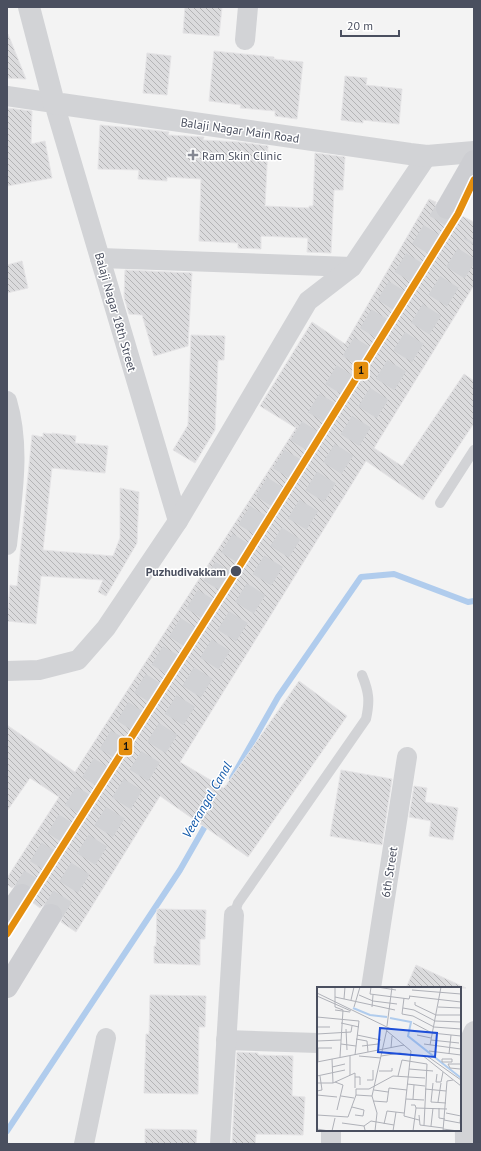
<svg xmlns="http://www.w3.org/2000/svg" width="481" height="1151" font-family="'PT Sans',sans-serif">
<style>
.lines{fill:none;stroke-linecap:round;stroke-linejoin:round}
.stream{stroke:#b0cced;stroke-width:6}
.building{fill:url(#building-back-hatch);stroke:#e5e4e6}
.primary-tunnel{stroke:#d1d2d5;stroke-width:22;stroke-dasharray:22 11;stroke-linecap:butt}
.service{stroke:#d2d3d6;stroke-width:10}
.minor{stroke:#d2d3d6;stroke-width:20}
.tertiary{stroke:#d2d3d6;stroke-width:22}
.primary{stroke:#cdced2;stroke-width:22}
.rail-1-casing{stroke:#fff;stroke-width:10}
.rail-1{stroke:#e48e0e;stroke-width:7}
.poi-dot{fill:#858893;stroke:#fff;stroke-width:1.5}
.stop-dot{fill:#4a4f5f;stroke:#fff;stroke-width:1.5}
.labels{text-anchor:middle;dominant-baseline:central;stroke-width:3;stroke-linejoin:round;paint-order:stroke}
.street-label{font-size:12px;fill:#4a4f5f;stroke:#fff}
.poi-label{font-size:12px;fill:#4a4f5f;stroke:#fff;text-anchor:start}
.stop-label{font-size:12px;font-weight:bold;fill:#4a4f5f;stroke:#fff;text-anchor:end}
.water-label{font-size:13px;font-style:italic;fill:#1259aa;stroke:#fff}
.inset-river{fill:none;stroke:#b0cced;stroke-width:2}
.inset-road{fill:none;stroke:#afb1b8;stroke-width:1}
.view{fill:#1d4ed8;fill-opacity:0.15;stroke:#1d4ed8;stroke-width:2}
.inset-edge{fill:none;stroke:#4a4f5f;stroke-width:2}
.line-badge{stroke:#fff;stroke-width:1.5}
.pale-badge-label{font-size:11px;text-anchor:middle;font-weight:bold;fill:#111}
</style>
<defs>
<pattern id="building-back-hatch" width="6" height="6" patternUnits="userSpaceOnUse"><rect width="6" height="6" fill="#dbdbdd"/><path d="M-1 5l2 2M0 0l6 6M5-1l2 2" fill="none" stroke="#b4b4b6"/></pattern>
</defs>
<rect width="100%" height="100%" fill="#f3f3f3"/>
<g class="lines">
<g class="stream">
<path d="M232,778l46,-81 83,-120 33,-3 74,28 6,-1"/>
<path d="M7,1131l173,-261 28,-49"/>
</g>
</g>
<g class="building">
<path d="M185,7h37l-3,29 -36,-3z"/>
<path d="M7,34h1l18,45 -19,-1z"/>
<path d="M214,51l60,6v2l29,3 -6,57 -22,-3v-5l-35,-3 1,-3 -32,-4z"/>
<path d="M147,53l24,3 -4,39 -24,-2z"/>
<path d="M345,76l22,2 -1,7 36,4 -3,35 -36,-4v3l-22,-3z"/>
<path d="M7,108l25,3 -1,33 14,-3 7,37 -45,8z"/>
<path d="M100,125l52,5 17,2 -1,3 36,2 -1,3 36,2 29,4 -3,60 44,2v-2h4l2,-53 30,4 -2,33h-9l-3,63 -24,-1 1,-14 -47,-2v13l-23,-1v-5l-39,-2 2,-62 -34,-2v4l-29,-2 1,-9 -41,-1z"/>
<path d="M429,199l7,3 -1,6 1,6 5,5 6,1 6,-1 5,-5 16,8v63l-100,163 28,18 62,-92 10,7v42l-51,77 -57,-39 -186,301 44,26 75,-107 48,35 -99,141 -88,-61 -84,136 -15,-10 2,-7 -1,-6 -4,-4 -7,-2 -6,1 -5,4 -8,-6 2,-5 -1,-7 -4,-5 -6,-2 -6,1 -5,4 -5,-4v-6l52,-81 -29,-19 -23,33v-86l68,47 221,-344 -36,-22 52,-84 33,22z"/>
<path d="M22,261l6,27 -21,5v-28z"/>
<path d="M125,270l67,3 -4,73 -34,10 -12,-41 -13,-1 -5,-17z"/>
<path d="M191,335l34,1 -1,24h-6l-3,70 -20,33 -22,-13 15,-25z"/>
<path d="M43,433l9,1v-1l24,3 -1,7 33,3 -3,27 -53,-5 -9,82 70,6 7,-18v-50l19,4 -2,51 -31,53 -8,-4 5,-12 -62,-4 -5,48 -29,-3 3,-36 7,1 15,-151 11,2z"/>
<path d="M341,770l51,9 -10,66 -52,-9z"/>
<path d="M414,786l13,2 -2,14 33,6 -5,32 -24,-4 2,-15 -22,-4z"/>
<path d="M157,909l49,1 -1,29h-5v26l-46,-2v-17h2z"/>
<path d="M416,965l50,23h-60z"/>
<path d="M150,995l56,1 -1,31h-6l-1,67 -54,-1 2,-59h3z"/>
<path d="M237,1052l21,1v2l35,1 -1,40 13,1 -2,38 -47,-1 -1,10h-23z"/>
<path d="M145,1129l52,1 -1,14h-51z"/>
</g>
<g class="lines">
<g class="primary-tunnel">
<path d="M22,895l425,-687"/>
<path d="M51,915l423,-672"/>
</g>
<g class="service">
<path d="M440,503l34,-53"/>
<path d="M234,915l4,-12 128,-184c4,-18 3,-27 -4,-44"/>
</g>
<g class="minor">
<path d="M245,40l3,-33"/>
<path d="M7,96l47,7 124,418"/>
<path d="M100,258l252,9"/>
<path d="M7,401c14,47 5,96 0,144"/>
<path d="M7,671l32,-1 39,-10 28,-32 72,-107 130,-220 44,-34 75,-111"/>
<path d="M371,988l36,-231"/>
<path d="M226,1040l92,3"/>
<path d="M331,1130v14"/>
<path d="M84,1144l22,-106"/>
<path d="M220,1144l14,-229"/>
<path d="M465,1144l-1,-91 10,-22"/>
</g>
<path class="tertiary" d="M29,7l25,96 356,51 17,2 47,-4"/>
<g class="primary">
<path d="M447,208l27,-47"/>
<path d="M7,916l15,-21"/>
<path d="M7,987l44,-72"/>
</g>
<defs>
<path id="rail-1" d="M7,934l229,-362 222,-358 16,-34"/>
</defs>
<use href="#rail-1" class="rail-1-casing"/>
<use href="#rail-1" class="rail-1"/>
</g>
<path class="poi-dot" d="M191 149h4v4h4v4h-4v4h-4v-4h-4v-4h4z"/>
<circle class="stop-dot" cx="236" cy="571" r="6"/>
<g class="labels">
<g class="street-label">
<text transform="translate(240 130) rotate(8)">Balaji Nagar Main Road</text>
<text transform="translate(116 312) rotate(74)">Balaji Nagar 18th Street</text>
<text transform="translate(389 872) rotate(-81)">6th Street</text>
</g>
<g class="poi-label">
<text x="202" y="155">Ram Skin Clinic</text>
</g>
<g class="stop-label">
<text x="226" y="571">Puzhudivakkam</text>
</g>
<g class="water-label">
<text transform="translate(207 800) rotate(-60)">Veerangal Canal</text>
</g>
</g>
<g transform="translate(317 987)">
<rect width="144" height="144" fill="#f3f3f3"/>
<path class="inset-river" d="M36,21l17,7 17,2M73,31l21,4 -3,14 53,42"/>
<path class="inset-road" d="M18,0v20l8,3 -3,47M54,0l-1,7 39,5 1,-3M60,0l19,3M95,3l49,4M0,6l74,36M42,8l14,6 24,3M0,9l34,15M92,9l52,6M18,10l60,13M87,11l-2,16 11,2 21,11M27,12l1,-12M34,13l3,-13M98,15v3l21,10h25M37,20l6,-20M55,20l1,-12M121,20l23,1M86,21l11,2 21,11 26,1M18,23l15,2M0,30l42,4 -4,34M24,36l18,4M96,36l19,10 29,3M70,39l5,-39M0,40h13M117,40l27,2M29,42l1,21M70,44l24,20 -7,65 15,4M0,47l34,-2 1,-6M40,48l24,5M100,48l14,3M39,52l11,2 1,11M114,53l28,3M0,54l24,-1M24,57l15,2M107,57l37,5M113,58l11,-58M45,59l16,-2M0,61h15M74,61l1,-12M112,64l32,4M132,67l2,-19M105,68l39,31M42,69l22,2M64,69l19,-3 11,2M110,69l34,24M15,72l1,24M125,72h10v3h-10zM1,74v-13M0,75l87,-17M15,80l13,-3M92,82l24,2M143,82l-10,-1 -2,-4h13M62,84h13v-3M120,87l-1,8h5l2,-10M33,88v-19M0,89l28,-6M81,89l4,-16 25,4 -3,61M38,90h5v8M50,93h6v-10M18,95l8,3 -6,25M0,96h16l22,-10v15M116,96l-2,19 15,1M90,97l18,2M108,102l21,2M57,103l14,2M0,104l5,-1 -2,-14M0,108l20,2M39,108v-6h13l24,-13 32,2M24,109l13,2M89,112l18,1M96,112l1,-14M56,114l14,1 2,-14 18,2M121,115l3,-19M94,118h4l1,3 31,1M35,120l12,3 -1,6 -8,-1M122,121v10l6,1M129,126l15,3M0,128l31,2 8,-22 16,1M102,128l1,10 23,3M127,133l16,3 1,-12M25,136l22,3 1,4M67,137l3,-13 17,2M47,139l7,-5 23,4M114,139l2,-18M0,142l12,2M126,142l15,2M15,144l3,-13M58,144l2,-18 -5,-17 15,-67M76,144l3,-19M96,144l3,-23M126,144l4,-50 6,-1"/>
<path class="view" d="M63,41l57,5 -2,24 -57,-5z"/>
<rect width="144" height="144" class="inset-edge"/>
</g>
<g class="line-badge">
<rect x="353" y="361" width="16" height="19" rx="4" fill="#e48e0e"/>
<rect x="118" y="737" width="15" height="19" rx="4" fill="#e48e0e"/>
</g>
<g class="pale-badge-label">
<text x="361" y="374">1</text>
<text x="126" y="750">1</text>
</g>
<rect width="481" height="1151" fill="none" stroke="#4a4f5f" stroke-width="16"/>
<path d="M341 30v6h58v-6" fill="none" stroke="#4a4f5f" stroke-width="2"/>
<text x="347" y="30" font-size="12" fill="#4a4f5f" stroke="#ffffff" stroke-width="3" paint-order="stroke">20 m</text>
</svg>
